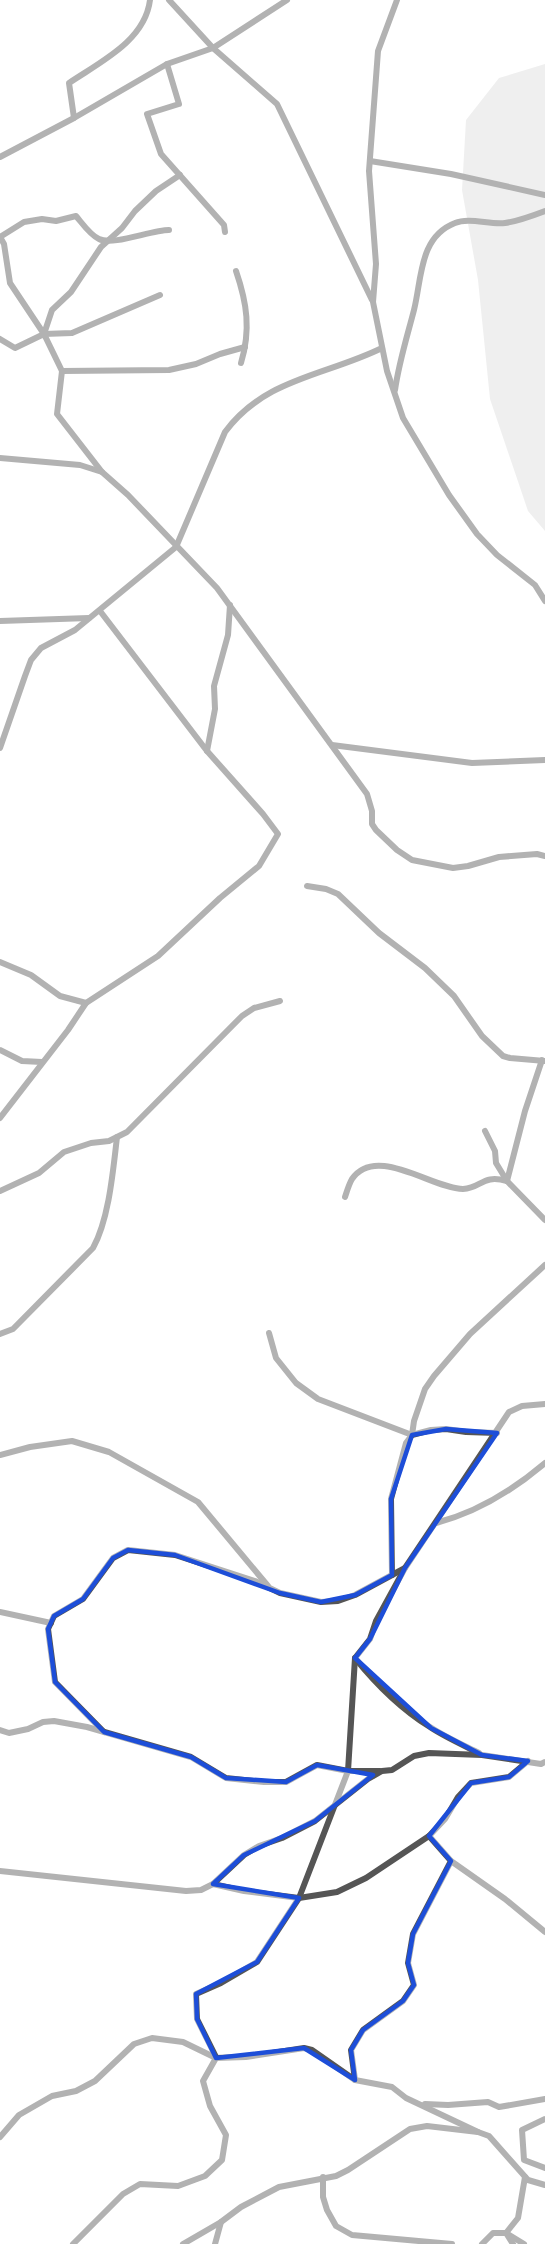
<svg xmlns="http://www.w3.org/2000/svg" width="545" height="2244" font-family="Mulish,sans-serif">
<style>
.green{fill:#dcdcdc}
.lines{fill:none;stroke-linecap:round;stroke-linejoin:round}
.street{stroke:#555;stroke-width:6}
.marked{fill:none;stroke:#1d4ed8;stroke-width:4.5;stroke-linejoin:round}
</style>
<rect width="100%" height="100%" fill="#fff"/>
<path class="green" d="M545,64v467l-17,-20 -38,-112 -12,-119 -16,-90 4,-70 33,-42z"/>
<g class="lines">
<g class="street">
<path d="M169,0l44,48 64,56 95,196"/>
<path d="M397,0l-19,51 -9,120 7,93 -3,38 14,69 16,47 46,77 28,39 20,21 38,30 10,16"/>
<path d="M167,64l12,40 -32,10 14,40 63,71 1,7"/>
<path d="M74,118l-5,-35c31,-21 76,-42 81,-83"/>
<path d="M0,157l74,-39 93,-54 46,-16 74,-48"/>
<path d="M370,161l81,13 94,21"/>
<path d="M0,237l4,7 6,39 34,51 8,-24 19,-18 30,-45 21,-19 13,-17 21,-20 24,-16"/>
<path d="M0,237l24,-15 18,-3 14,2 20,-5c6,7 14,19 23,23 14,7 52,-9 70,-9"/>
<path d="M236,271c11,32 15,59 5,92"/>
<path d="M44,334l28,-1 88,-38"/>
<path d="M0,339l15,9 29,-14 18,37 -5,43 45,58 26,23 89,93 150,206 5,17v13l4,6 21,20 15,10 41,8 15,-2 31,-9 38,-3 8,2"/>
<path d="M62,371l107,-1 27,-6 24,-10 25,-7"/>
<path d="M395,390c4,-28 12,-53 19,-80 8,-32 5,-73 41,-87 14,-6 35,2 50,0 14,-2 27,-7 40,-12"/>
<path d="M0,458l80,7 22,7"/>
<path d="M0,621l89,-3"/>
<path d="M332,745l140,18 73,-3"/>
<path d="M0,748l25,-72 6,-16 10,-12 34,-18 101,-83 49,-115c40,-54 100,-56 157,-84"/>
<path d="M207,751l8,-42 -1,-23 14,-51 2,-30"/>
<path d="M307,886l19,3 12,5 41,39 46,35 29,28 28,40 21,20 7,2 35,3"/>
<path d="M0,962l31,13 29,21 26,7"/>
<path d="M0,1050l22,11 20,1"/>
<path d="M0,1118l68,-88 18,-27 72,-47 62,-58 39,-32 19,-32 -15,-20 -56,-63 -107,-140"/>
<path d="M485,1131l10,20 1,12 11,18 38,39"/>
<path d="M507,1181l18,-70 17,-51"/>
<path d="M0,1191l39,-18 25,-21 27,-9 18,-2 18,-9 115,-116 12,-8 26,-7"/>
<path d="M345,1197c2,-6 4,-13 7,-18 24,-35 81,10 111,10 19,-1 19,-15 44,-8"/>
<path d="M269,1333l7,25 20,25 22,16 94,36 2,-14 11,-32 9,-13 36,-42 75,-69"/>
<path d="M0,1334l13,-5 80,-81c16,-29 20,-77 24,-111"/>
<path d="M0,1455l30,-8 42,-6 37,11 89,50 70,84"/>
<path d="M436,1523c42,-11 76,-32 109,-60"/>
<path d="M392,1575l-1,-76 15,-56 6,-8 19,-5 15,-1 20,3 31,1"/>
<path d="M0,1612l51,11"/>
<path d="M0,1730l9,3 19,-4 15,-7 11,-1 33,6 104,30 35,21 38,4h22l31,-17 31,6h32"/>
<path d="M104,1732l-49,-50 -7,-53 6,-13 29,-17 30,-41 15,-8 47,5 80,26 25,12 41,9 17,-1 17,-6 50,-27"/>
<path d="M479,1753c-16,-8 -34,-16 -49,-26 -29,-18 -54,-43 -75,-69l15,-19 6,-18 29,-53 104,-156 13,-6 23,-2"/>
<path d="M451,1861l54,38 40,33"/>
<path d="M0,1871l186,20 15,-1 12,-6 31,-29 15,-9 23,-8 33,-17 53,-42 14,-8 10,-1 22,-14 15,-3 53,2 59,9 4,-2"/>
<path d="M213,1884l31,7 55,7 38,-6 29,-14 63,-42 16,-17 13,-22 13,-14 38,-6 19,-16"/>
<path d="M216,2057l-19,-38 -1,-25 25,-11 36,-21 42,-64 49,-127 7,-113"/>
<path d="M355,2080l-4,-30 12,-20 40,-29 11,-16 -6,-22 5,-29 38,-73 -22,-25"/>
<path d="M425,2104l23,1 40,-3 11,5 46,-8"/>
<path d="M545,2119l-23,11 2,30 21,8"/>
<path d="M0,2137l19,-22 33,-19 24,-5 19,-10 39,-37 18,-6 31,4 33,16 30,-1 58,-9 8,2 43,30 37,7 14,11 72,34"/>
<path d="M323,2177v20l4,13 9,16 16,9 100,9"/>
<path d="M73,2244l50,-50 17,-10 38,2 27,-10 17,-16 4,-25 -16,-29 -7,-25 13,-23"/>
<path d="M183,2244l38,-22 20,-15 38,-20 57,-11 12,-6 62,-41 17,-3 51,6 11,4 39,44 17,5"/>
<path d="M215,2244l6,-22"/>
<path d="M482,2244l11,-11h13l18,11"/>
<path d="M513,2244l-7,-11 12,-15 7,-41"/>
</g>
</g>
<path d="M0 0H545V2244H0ZM446,1429l51,4 -92,135 -35,71 -15,19 76,70 51,27 46,6 -19,16 -38,6 -42,53 22,25 -38,73 -5,29 6,22 -11,16 -40,29 -12,20 4,30 -51,-32 -88,10 -19,-39 -1,-25 61,-32 42,-64 -86,-14 31,-29 71,-34 58,-46 -56,-10 -31,17 -60,-4 -35,-21 -87,-25 -49,-50 -7,-53 6,-13 29,-17 30,-41 15,-8 47,5 105,38 41,9 34,-7 37,-20 -1,-76 21,-64z" fill="#fff" fill-opacity=".55" fill-rule="evenodd"/>
<path class="marked" d="M446,1429l51,4 -92,135 -35,71 -15,19 76,70 51,27 46,6 -19,16 -38,6 -42,53 22,25 -38,73 -5,29 6,22 -11,16 -40,29 -12,20 4,30 -51,-32 -88,10 -19,-39 -1,-25 61,-32 42,-64 -86,-14 31,-29 71,-34 58,-46 -56,-10 -31,17 -60,-4 -35,-21 -87,-25 -49,-50 -7,-53 6,-13 29,-17 30,-41 15,-8 47,5 105,38 41,9 34,-7 37,-20 -1,-76 21,-64z"/>
</svg>
